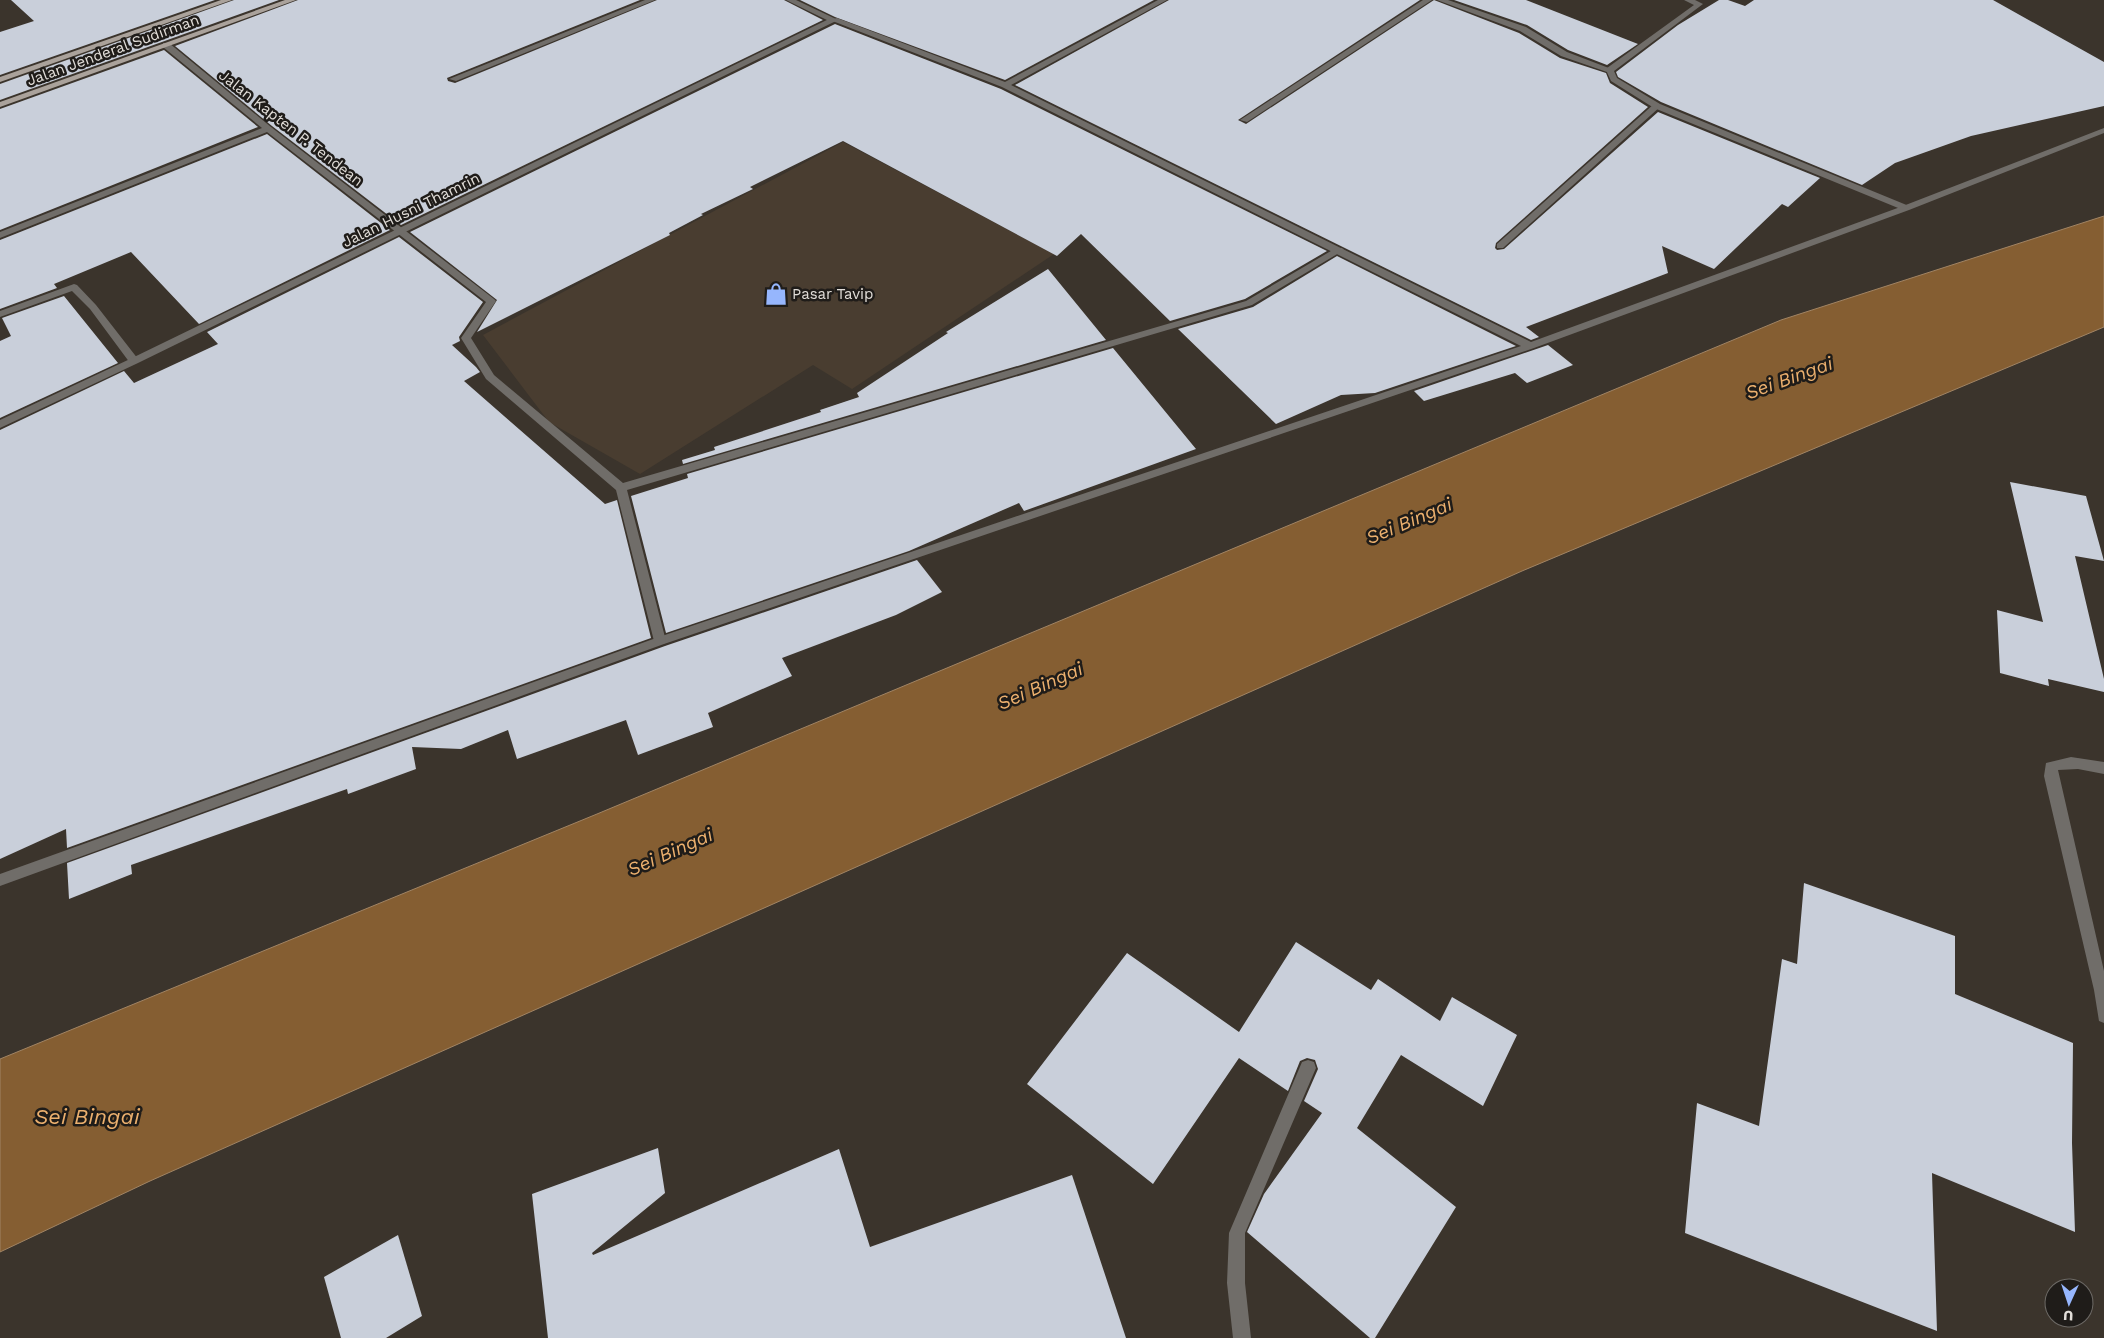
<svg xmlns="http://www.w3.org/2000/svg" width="2104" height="1338" font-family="'Work Sans',sans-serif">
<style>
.built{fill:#493d30}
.water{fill:#855e32;stroke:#a18464}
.building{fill:#c9cfda}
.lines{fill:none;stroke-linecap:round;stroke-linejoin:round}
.service{fill:#706d69;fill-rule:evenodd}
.minor{fill:#706d69;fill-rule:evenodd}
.tertiary{fill:#706d69;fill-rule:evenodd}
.primary{fill:#aaa29b;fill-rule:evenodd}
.labels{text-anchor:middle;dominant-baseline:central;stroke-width:5;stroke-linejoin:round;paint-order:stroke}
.far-street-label{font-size:15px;fill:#e2ded9;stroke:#1f1c19}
.far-poi-label{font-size:15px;fill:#e2ded9;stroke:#1f1c19;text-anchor:start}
.water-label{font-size:19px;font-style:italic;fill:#ecb06e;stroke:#1f1c19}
.near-water-label{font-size:22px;font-style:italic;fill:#ecb06e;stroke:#1f1c19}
</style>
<rect width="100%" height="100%" fill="#3b342c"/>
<path class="built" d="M843,142l211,112 -202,135 -39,-24 -173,109 -91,-52 -66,-87z"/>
<path class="water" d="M2104,216v111l-582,244 -1372,610 -150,71v-193l597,-245 1184,-494z"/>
<g class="building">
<path d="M11,0h204l-215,75v-43l34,-11z"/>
<path d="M234,0h45l-279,100v-16z"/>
<path d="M298,0h342l-193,78 1,3 7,2 202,-83h127l39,20 -422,205 -129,-99 -97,-80z"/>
<path d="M800,0h354l-149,80 -170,-63z"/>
<path d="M1169,0h251l-182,120 8,4 188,-124 85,33 41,25 46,15 4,10 38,24 -152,136 -1,5 2,2 7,-1 154,-137 162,66 -32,29 -6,-3 -68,65 -52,-23 6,27 -142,54 13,10 -8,3 -516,-255z"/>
<path d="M1454,0h72l112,44 -31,21 -39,-15 -41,-25z"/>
<path d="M1719,0h9l17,6 9,-6h239l111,62v44l-133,30 -76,27 -33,22 -201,-83 -43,-25 -2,-5 62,-47z"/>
<path d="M835,24l166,65 326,162 -82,48 -75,22 -89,-87 -24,22 -214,-115 -93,46 3,2 -52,25 2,1 -34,18 1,2 -193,97 20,-32 -87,-68z"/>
<path d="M164,50l94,77 -258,103v-121z"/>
<path d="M267,134l123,96 -191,94 -68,-72 -77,32 3,4 -57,21v-69z"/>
<path d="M399,237l84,65 -24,35 1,4 -8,4 24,22 4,5 -16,9 141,123 12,-4 34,138 -584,210 -1,-19 -66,30v-429l124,-59 10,12 84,-39 -11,-12z"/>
<path d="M1337,256l179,90 -141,47 -34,2 -65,29 -98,-95 75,-22z"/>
<path d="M1048,269l58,71 -423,124 -1,-4 33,-10 -1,-3 107,-35 -1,-2 39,-13 -2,-4 91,-60 -2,-1z"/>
<path d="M64,296l54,67 -118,55v-77l11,-5 -9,-18z"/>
<path d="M1548,345l25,20 -46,18 -12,-10 -91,28 -10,-10z"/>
<path d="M1113,348l83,101 -172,62 -5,-8 -110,48 -243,82 -35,-137 57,-18 -1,-4z"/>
<path d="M2010,482l76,14 18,65 -29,-5 29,123v13l-56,-13 1,7 -49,-13 -3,-63 46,12z"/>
<path d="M917,560l25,32 -46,23 -114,43 10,18 -84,37 5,14 -75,28 -12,-35 -109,39 -9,-29 -47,19 -49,-2 4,22 -68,25 -1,-5 -216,76 1,9 -63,25 -2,-36 598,-217z"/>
<path d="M1804,883l151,53v58l118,49 -1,100 3,89 -143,-59 5,158 -252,-98 12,-130 62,23 23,-167 15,5z"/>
<path d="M1296,942l75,48 7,-11 62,42 12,-24 65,38 -34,71 -82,-51 -44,73 99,79 -81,131h-5l-123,-106 17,-38 58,-81 -18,-12 14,-32 -3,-9 -8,-2 -7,3 -12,30 -49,-33 -86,126 -126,-100 100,-131 112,79z"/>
<path d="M658,1148l7,45 -73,60 1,2 246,-106 31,98 202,-72 54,163h-578l-16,-144z"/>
<path d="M398,1235l24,81 -36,22h-45l-17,-61z"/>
</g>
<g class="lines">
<g class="service">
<path d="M1158,0h9l-156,85 520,257 372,-136 201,-78v5l-195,77 -375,138 -870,296 -664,242v-12l656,-236 865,-292 -519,-259 -172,-67 7,-2 168,64z"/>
<path d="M1423,0h9l-185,122 -7,-2z"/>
<path d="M1437,0h11l78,27 41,25 47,18 -7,2 -46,-16 -41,-25z"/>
<path d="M1654,104l7,2 -158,142h-6v-4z"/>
<path d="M74,284l3,1 19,20 42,54v4h-8l-40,-54 -18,-18 -72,26v-6z"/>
</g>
<g class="minor">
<path d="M645,0h10l-199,81 -7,-2z"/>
<path d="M786,0h10l42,20 -7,2z"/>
<path d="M1684,0h11l8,4 -89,67 3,7 43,26 249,102v4h-6l-249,-102 -43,-27 -5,-11 1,-2 87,-63z"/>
<path d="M163,43h6l102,84 223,172 2,2 -25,37 23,37 129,108 623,-182 90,-53h6l2,2 -92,55 -625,185 39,151 -2,3h-8l-2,-3 -38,-151 -130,-111 -25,-41 25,-36 -219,-170 -267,106v-6l262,-104 -99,-81z"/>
<path d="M2071,757l33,5v12l-26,-5 -20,1 46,201v52l-5,-2 -5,-31 -50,-214 2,-13z"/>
<path d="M1308,1060l6,2 2,6 -71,165v50l6,55h-18l-6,-55 2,-50 73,-171z"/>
</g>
<path class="tertiary" d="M831,18l7,2 -700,343 -138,65v-8l130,-61z"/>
<g class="primary">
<path d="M221,0h11l-232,82v-5z"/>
<path d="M285,0h11l-296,107v-5z"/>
</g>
</g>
<defs>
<symbol id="shop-bare" viewBox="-9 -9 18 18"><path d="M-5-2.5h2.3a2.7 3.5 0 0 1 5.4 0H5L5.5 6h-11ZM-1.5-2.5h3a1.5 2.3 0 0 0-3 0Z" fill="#96b6fd" stroke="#1f1c19" stroke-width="2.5" paint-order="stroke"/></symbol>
</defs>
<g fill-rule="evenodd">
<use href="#shop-bare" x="760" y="278" width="32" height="32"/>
</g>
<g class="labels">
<g class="far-street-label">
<text transform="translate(113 50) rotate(-20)">Jalan Jenderal Sudirman</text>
<text transform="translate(291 128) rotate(38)">Jalan Kapten P. Tendean</text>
<text transform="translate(411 210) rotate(-26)">Jalan Husni Thamrin</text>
</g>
<g class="far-poi-label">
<text x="792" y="294">Pasar Tavip</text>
</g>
<g class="water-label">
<text transform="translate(1789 378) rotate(-20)">Sei Bingai</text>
<text transform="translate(1409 521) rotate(-23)">Sei Bingai</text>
<text transform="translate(1040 686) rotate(-24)">Sei Bingai</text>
<text transform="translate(670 852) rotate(-24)">Sei Bingai</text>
</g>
<g class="near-water-label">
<text x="87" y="1116">Sei Bingai</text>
</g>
</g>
<g transform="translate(2069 1303) rotate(183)"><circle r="24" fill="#1f1c19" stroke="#6d6a66"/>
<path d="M0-4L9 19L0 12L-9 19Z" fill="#96b6fd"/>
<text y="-8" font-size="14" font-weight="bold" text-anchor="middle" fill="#e2ded9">U</text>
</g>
</svg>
